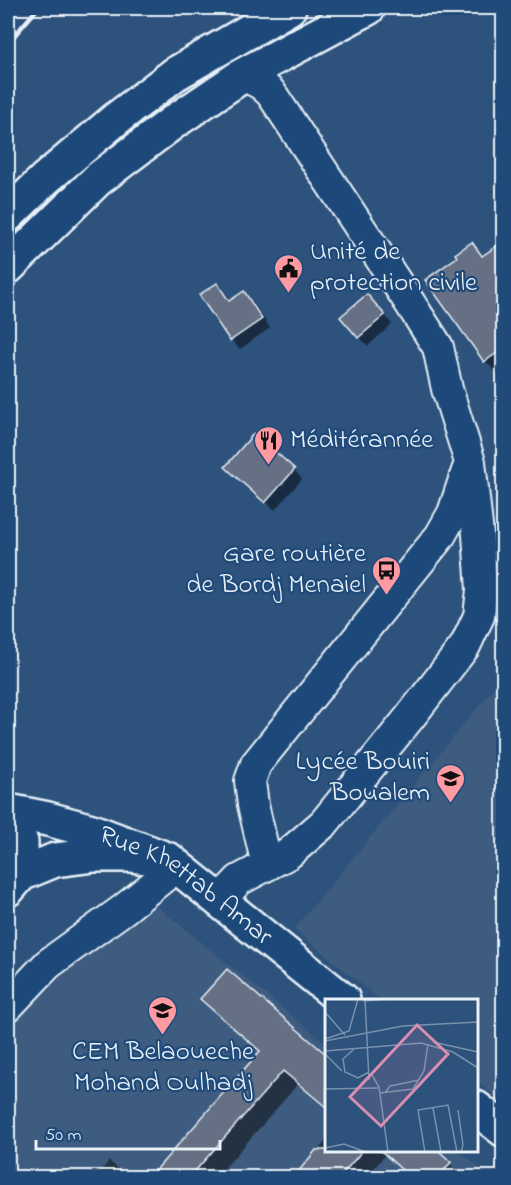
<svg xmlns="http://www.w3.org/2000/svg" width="511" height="1185" font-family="'Indie Flower',sans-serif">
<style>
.built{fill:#3e5b7f}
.shadow{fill:#0007}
.building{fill:#657085;stroke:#e8f1f8;stroke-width:1.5}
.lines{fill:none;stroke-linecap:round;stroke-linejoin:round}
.minor-casing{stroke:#e8f1f8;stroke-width:34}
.major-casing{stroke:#e8f1f8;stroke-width:38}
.highway-casing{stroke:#e8f1f8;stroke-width:38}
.minor{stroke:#1f4a7a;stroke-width:30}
.major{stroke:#1f4a7a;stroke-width:33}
.highway{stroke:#1f4a7a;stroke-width:33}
.rail{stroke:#e8f1f8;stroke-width:4.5}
.labels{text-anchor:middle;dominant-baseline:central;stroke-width:4.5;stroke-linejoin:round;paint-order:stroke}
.poi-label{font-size:27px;fill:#e8f1f8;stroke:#1f4a7a;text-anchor:start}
.street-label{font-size:27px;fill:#e8f1f8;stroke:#1f4a7a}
.inset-road{fill:none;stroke:#7892ae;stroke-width:1.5}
.view{fill:#d78fb1;fill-opacity:0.15;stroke:#d78fb1;stroke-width:3}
.inset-edge{fill:none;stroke:#e8f1f8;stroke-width:3}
</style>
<rect width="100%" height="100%" fill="#2d527c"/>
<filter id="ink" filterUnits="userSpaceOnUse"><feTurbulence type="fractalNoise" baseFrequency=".0167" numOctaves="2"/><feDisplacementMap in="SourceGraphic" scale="12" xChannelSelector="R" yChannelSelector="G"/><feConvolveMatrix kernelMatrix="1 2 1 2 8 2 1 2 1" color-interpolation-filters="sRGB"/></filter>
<g filter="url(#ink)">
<g class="built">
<path d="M503,677v427l-26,-23 -1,-81h-96l-86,-71z"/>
<path d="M157,906l169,137v107l133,1 33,26 -484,1v-149l38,-44z"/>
</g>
<g class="shadow">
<path d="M472,244l12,13 20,-7v125l-3,2 -16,-16 -58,-80 32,-23z"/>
<path d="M217,285l9,9 5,8 13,-9 9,9 17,26 -30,21 -9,-9z"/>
<path d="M376,305l16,19 -24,22 -9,-9z"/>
<path d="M294,470l8,9 -27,31 -39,-34z"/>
<path d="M202,999l124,58v51l-28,-24 -82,94h-65l110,-126 -44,-39z"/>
<path d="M326,1141v9h109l30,28h-54l-26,-23 -19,23h-71z"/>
<path d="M109,1161l20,17h-34z"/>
</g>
<g class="building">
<path d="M504,241v107l-20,14 -59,-82 32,-23 -2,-3 17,-12 10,14z"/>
<path d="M217,283l12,18 15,-10 18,28 -32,22 -31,-46z"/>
<path d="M367,294l18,21 -27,23 -18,-21z"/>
<path d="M254,433l41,36 -30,34 -40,-36z"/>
<path d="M227,969l100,86v53l-44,-37 -94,107h-40l111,-127 -60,-52z"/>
<path d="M316,1150h47l-24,28h-46z"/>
<path d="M380,1150h58l13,12 -13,16h-27z"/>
</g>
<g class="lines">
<defs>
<g id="minor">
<path d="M267,865l-14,-60 -3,-24 6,-17 184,-228 13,-23 14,-42"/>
<path d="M219,901l20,-21 49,-26 36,-31 86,-106 55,-71 14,-30 3,-26 -4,-55 -8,-73 -23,-73 -9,-42 -32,-50 -135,-204 -10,-9 -18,-9"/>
<path d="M8,1006l40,-42 76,-55 52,-42"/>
</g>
<g id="major">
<path id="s1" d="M8,811l40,8 44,12 77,29 174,140"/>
<path d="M476,1108l28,22"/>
</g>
<g id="highway">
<path d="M8,215l37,-36 71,-60 59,-45 114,-66"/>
<path d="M8,267l90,-88 74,-56 71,-48 125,-67"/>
<path d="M8,815l13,27v32"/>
<path d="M8,889l13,-15 34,-14 39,-5h36l39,5"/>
</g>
</defs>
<use href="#minor" class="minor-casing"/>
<use href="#major" class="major-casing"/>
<use href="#highway" class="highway-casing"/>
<use href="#minor" class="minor"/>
<use href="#major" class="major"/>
<use href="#highway" class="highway"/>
<path class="rail" d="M8,43l30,-35"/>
</g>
</g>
<defs>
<symbol id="civic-pin" viewBox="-11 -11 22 30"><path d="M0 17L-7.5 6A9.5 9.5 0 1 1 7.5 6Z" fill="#ff9aa2" stroke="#1f4a7a"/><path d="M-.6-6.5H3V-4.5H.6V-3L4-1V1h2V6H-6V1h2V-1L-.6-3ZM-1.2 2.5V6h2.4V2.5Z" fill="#111"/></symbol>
<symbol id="restaurant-pin" viewBox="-11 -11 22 30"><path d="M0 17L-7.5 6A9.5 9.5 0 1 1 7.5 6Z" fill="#ff9aa2" stroke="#1f4a7a"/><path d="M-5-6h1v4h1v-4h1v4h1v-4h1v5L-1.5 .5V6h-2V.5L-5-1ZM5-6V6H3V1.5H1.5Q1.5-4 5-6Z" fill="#111"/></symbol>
<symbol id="bus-pin" viewBox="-11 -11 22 30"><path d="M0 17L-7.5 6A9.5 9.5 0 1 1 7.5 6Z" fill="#ff9aa2" stroke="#1f4a7a"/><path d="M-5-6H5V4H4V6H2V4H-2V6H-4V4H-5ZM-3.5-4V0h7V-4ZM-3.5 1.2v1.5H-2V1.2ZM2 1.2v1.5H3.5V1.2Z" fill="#111"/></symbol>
<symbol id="school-pin" viewBox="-11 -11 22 30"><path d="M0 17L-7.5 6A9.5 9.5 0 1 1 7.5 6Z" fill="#ff9aa2" stroke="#1f4a7a"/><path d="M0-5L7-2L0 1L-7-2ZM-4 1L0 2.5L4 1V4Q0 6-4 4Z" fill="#111"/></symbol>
</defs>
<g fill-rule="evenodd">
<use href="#civic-pin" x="272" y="252" width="33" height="45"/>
<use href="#restaurant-pin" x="252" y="424" width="33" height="45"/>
<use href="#bus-pin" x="370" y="554" width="33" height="45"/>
<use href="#school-pin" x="434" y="762" width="33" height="45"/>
<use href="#school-pin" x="146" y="994" width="33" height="45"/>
</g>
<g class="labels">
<g class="poi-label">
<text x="310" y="252">Unité de<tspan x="310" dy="31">protection civile</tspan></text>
<text x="290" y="440">Méditérannée</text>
<text x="366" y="554" text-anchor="end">Gare routière<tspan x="366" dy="31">de Bordj Menaiel</tspan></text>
<text x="430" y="762" text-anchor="end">Lycée Bouiri<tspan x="430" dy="31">Boualem</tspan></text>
<text x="163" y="1052" text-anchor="middle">CEM Belaoueche<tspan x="163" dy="31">Mohand Oulhadj</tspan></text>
</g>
<g class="street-label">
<text stroke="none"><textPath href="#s1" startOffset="196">Rue Khettab Amar</textPath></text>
</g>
</g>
<g transform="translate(325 999)">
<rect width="153" height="153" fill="#2d527c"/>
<path class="inset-road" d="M40,0l4,81M38,2l27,-2M0,13l20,23M0,40l24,-8 9,-32M0,42l78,-15 75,-4M108,43l45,10M29,50l-11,10 2,13 13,6 11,-6M0,52l96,-8 32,9 25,16M0,55l17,17M47,76l7,12 9,65M0,90l53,-1M55,94l33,-4 11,-18 4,-27M60,94l5,-7 29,-6M108,109l8,44M133,111l5,35 -2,7M0,149l19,-4 22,8M100,153l-7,-42 30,-5 9,47"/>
<path class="view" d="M92,26l31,29 -67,72 -31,-29z"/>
<rect width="153" height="153" class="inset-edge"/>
</g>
<rect width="511" height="1185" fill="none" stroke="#1f4a7a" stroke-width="30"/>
<rect x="15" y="15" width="481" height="1155" fill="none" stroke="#e8f1f8" stroke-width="2" filter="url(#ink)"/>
<path d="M36 1140v9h184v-9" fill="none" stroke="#e8f1f8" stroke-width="3"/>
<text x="45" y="1140" font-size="18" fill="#e8f1f8" stroke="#1f4a7a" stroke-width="4.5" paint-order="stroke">50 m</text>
</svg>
